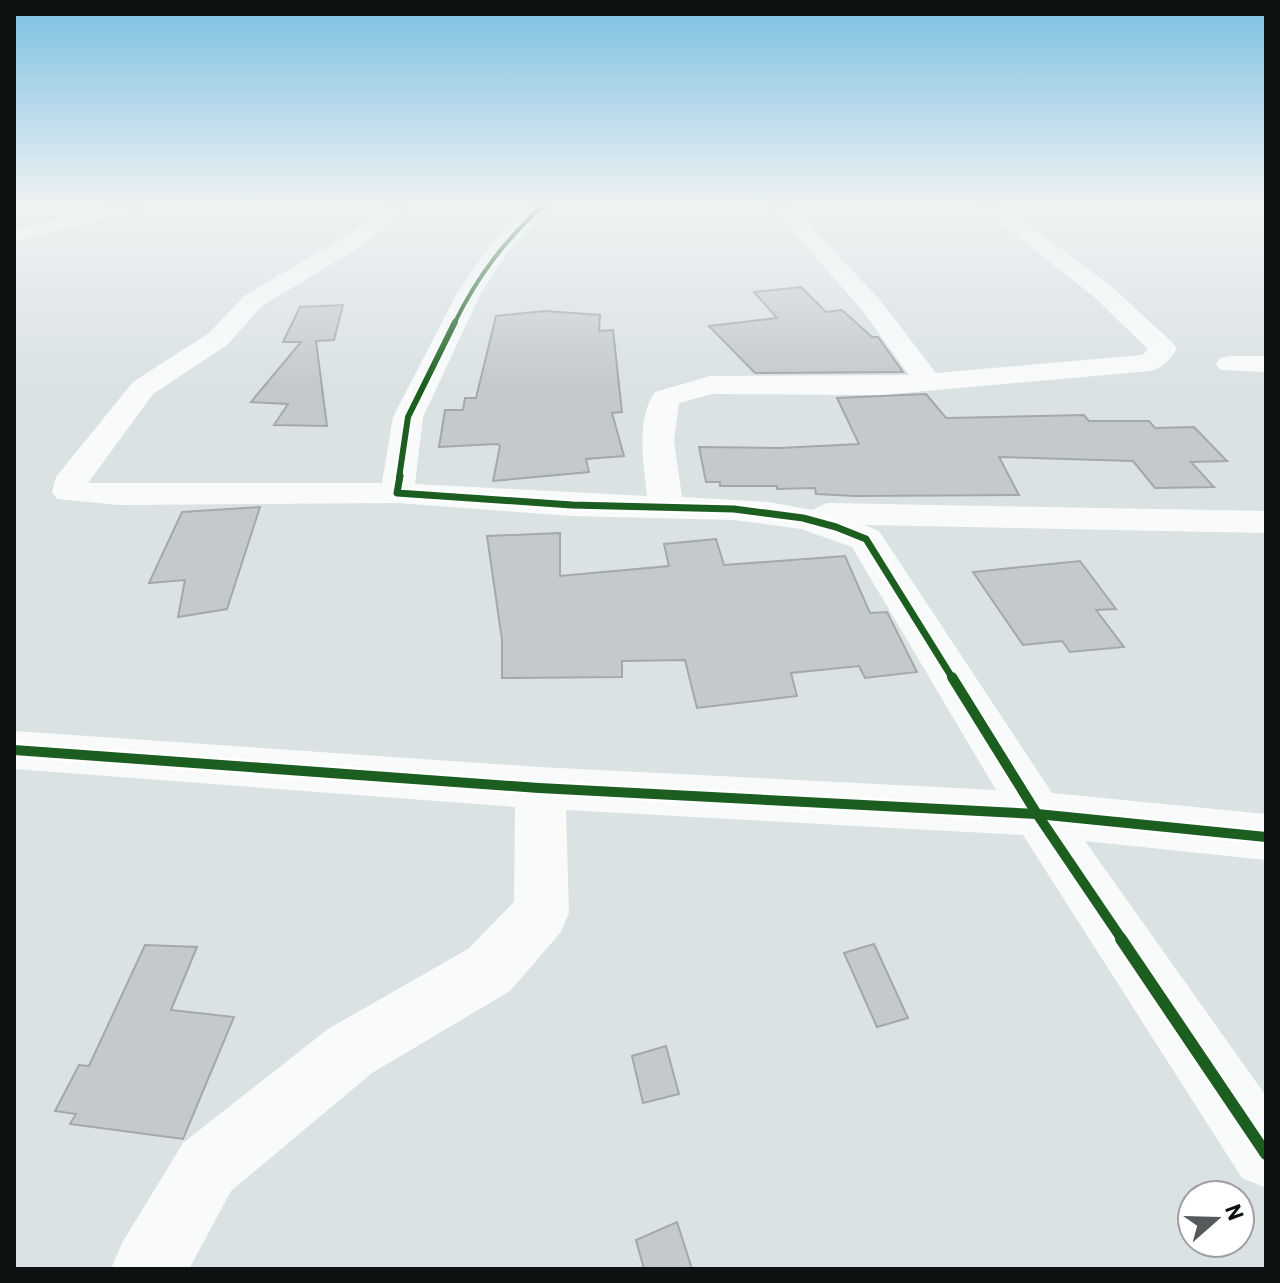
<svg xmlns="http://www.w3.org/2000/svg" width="1280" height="1283" font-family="Barlow,sans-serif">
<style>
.building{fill:#c4cacc;stroke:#a3a9aa;stroke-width:2}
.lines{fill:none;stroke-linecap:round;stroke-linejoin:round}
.minor{fill:#f9fbfb;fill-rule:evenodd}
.cycleway-far4-casing{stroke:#fff;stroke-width:7}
.cycleway-far3-casing{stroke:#fff;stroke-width:9}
.cycleway-far2-casing{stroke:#fff;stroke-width:12}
.cycleway-far1-casing{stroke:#fff;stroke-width:15}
.cycleway-casing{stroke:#fff;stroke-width:17}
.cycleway-far4{stroke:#1b5e20;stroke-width:4}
.cycleway-far3{stroke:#1b5e20;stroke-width:6}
.cycleway-far2{stroke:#1b5e20;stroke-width:7}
.cycleway-far1{stroke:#1b5e20;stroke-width:10}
.cycleway{stroke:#1b5e20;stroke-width:12}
</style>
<rect width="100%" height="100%" fill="#dae2e4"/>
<g class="building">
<path d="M801,287l25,25 16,-2 30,27h6l25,35 -148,1 -46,-47 68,-8 -23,-26z"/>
<path d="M343,305l-9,35 -18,1 11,85 -53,-1 14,-21 -37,-2 50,-60h-18l17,-35z"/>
<path d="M545,311l55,4 -1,16 14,-1 9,82 -10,1 12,43 -38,3 3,13 -96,9 7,-35 -3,-2 -58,3 6,-37h18l2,-12h11l20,-82z"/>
<path d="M926,394l20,24 138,-3 5,6h60l6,7 39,-1 33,34 -36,1 23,25 -59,1 -22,-27 -134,-4 20,38 -164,1 -39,-2 -1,-6 -38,1v-3h-57v-4h-14l-7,-35 81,1 79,-4 -22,-46z"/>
<path d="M260,507l-33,102 -49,8 7,-37 -36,3 33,-71z"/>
<path d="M560,533v43l109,-10 -5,-22 52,-5 8,26 121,-9 25,57 17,-1 30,60 -52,6 -6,-12 -68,7 6,23 -100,12 -12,-48 -63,1v16l-120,1v-38l-15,-104z"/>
<path d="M1080,561l36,48 -20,1 28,37 -54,5 -8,-11 -39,4 -50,-73z"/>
<path d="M874,944l34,74 -31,9 -33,-74z"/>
<path d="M145,945l52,2 -26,63 63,7 -51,122 -113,-15 6,-10 -21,-3 24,-46 10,1z"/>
<path d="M666,1046l13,48 -36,9 -11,-47z"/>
<path d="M677,1222l15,47h-48l-8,-29z"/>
</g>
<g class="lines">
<g class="minor">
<path d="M111,205h35l-3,4 -129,33v-12z"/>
<path d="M386,205h22l-40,37 -106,64 -35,39 -74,49 -65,89h294l11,-66 64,-124 39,-56 35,-32h22l-41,41 -31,47 -58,124 -8,67 232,12c-3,-31 -12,-76 8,-104l55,-16 199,-1 -47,-65 -92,-105h21l89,95 56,73 206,-18 6,-6 -55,-53 -116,-91h23l41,29 69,51 63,58 4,6c-8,11 -14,19 -27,22l-269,24 -169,-1 -33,9 -5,38 8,56 87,5 43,8 15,-7 439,8v22l-401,-8 14,6 173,262 214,21v46l-181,-19 181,255v92l-24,-10 -219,-343 -457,-25 3,103 -8,19 -51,59 -138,82 -141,118 -42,78h-78l11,-26 61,-100 145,-114 140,-80 46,-47 1,-95 -501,-38v-38l525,36 457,23 -144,-243 -51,-18 -67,-9 -162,-4 -175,-13 -279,2 -61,-6 -5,-7 4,-15 77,-95 76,-49 35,-37 108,-64z"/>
<path d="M1230,356h36v16l-46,-2 -4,-6 4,-6z"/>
</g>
<defs>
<path id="cycleway-far4" d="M454,324c24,-49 50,-82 89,-119"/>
<path id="cycleway-far3" d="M399,478l9,-61 47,-95"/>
<path id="cycleway-far2" d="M400,476l-3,17 175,12 162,4 69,9 33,9 30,12 87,140"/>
<g id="cycleway-far1">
<path d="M952,677l85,137 86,127"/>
<path d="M14,750l525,38 498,26 229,23"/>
</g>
<path id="cycleway" d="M1121,939l145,215"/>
</defs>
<use href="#cycleway-far4" class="cycleway-far4-casing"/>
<use href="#cycleway-far3" class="cycleway-far3-casing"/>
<use href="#cycleway-far2" class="cycleway-far2-casing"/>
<use href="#cycleway-far1" class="cycleway-far1-casing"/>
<use href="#cycleway" class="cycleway-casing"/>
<use href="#cycleway-far4" class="cycleway-far4"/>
<use href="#cycleway-far3" class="cycleway-far3"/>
<use href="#cycleway-far2" class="cycleway-far2"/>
<use href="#cycleway-far1" class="cycleway-far1"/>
<use href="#cycleway" class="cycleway"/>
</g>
<linearGradient id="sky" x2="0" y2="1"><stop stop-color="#7bbfe2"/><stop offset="0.53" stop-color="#eef2f3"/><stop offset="1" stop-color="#eef2f3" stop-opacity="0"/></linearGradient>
<rect width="1280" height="385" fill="url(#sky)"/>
<rect width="1280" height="1283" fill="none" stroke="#0c1111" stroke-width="32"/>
<g transform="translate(1216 1219) rotate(70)"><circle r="38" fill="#ffffff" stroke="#9ea0a0" stroke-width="2"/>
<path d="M0-6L14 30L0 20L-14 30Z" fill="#545a5b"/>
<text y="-12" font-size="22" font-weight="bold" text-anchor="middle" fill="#0c1111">N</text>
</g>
</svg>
